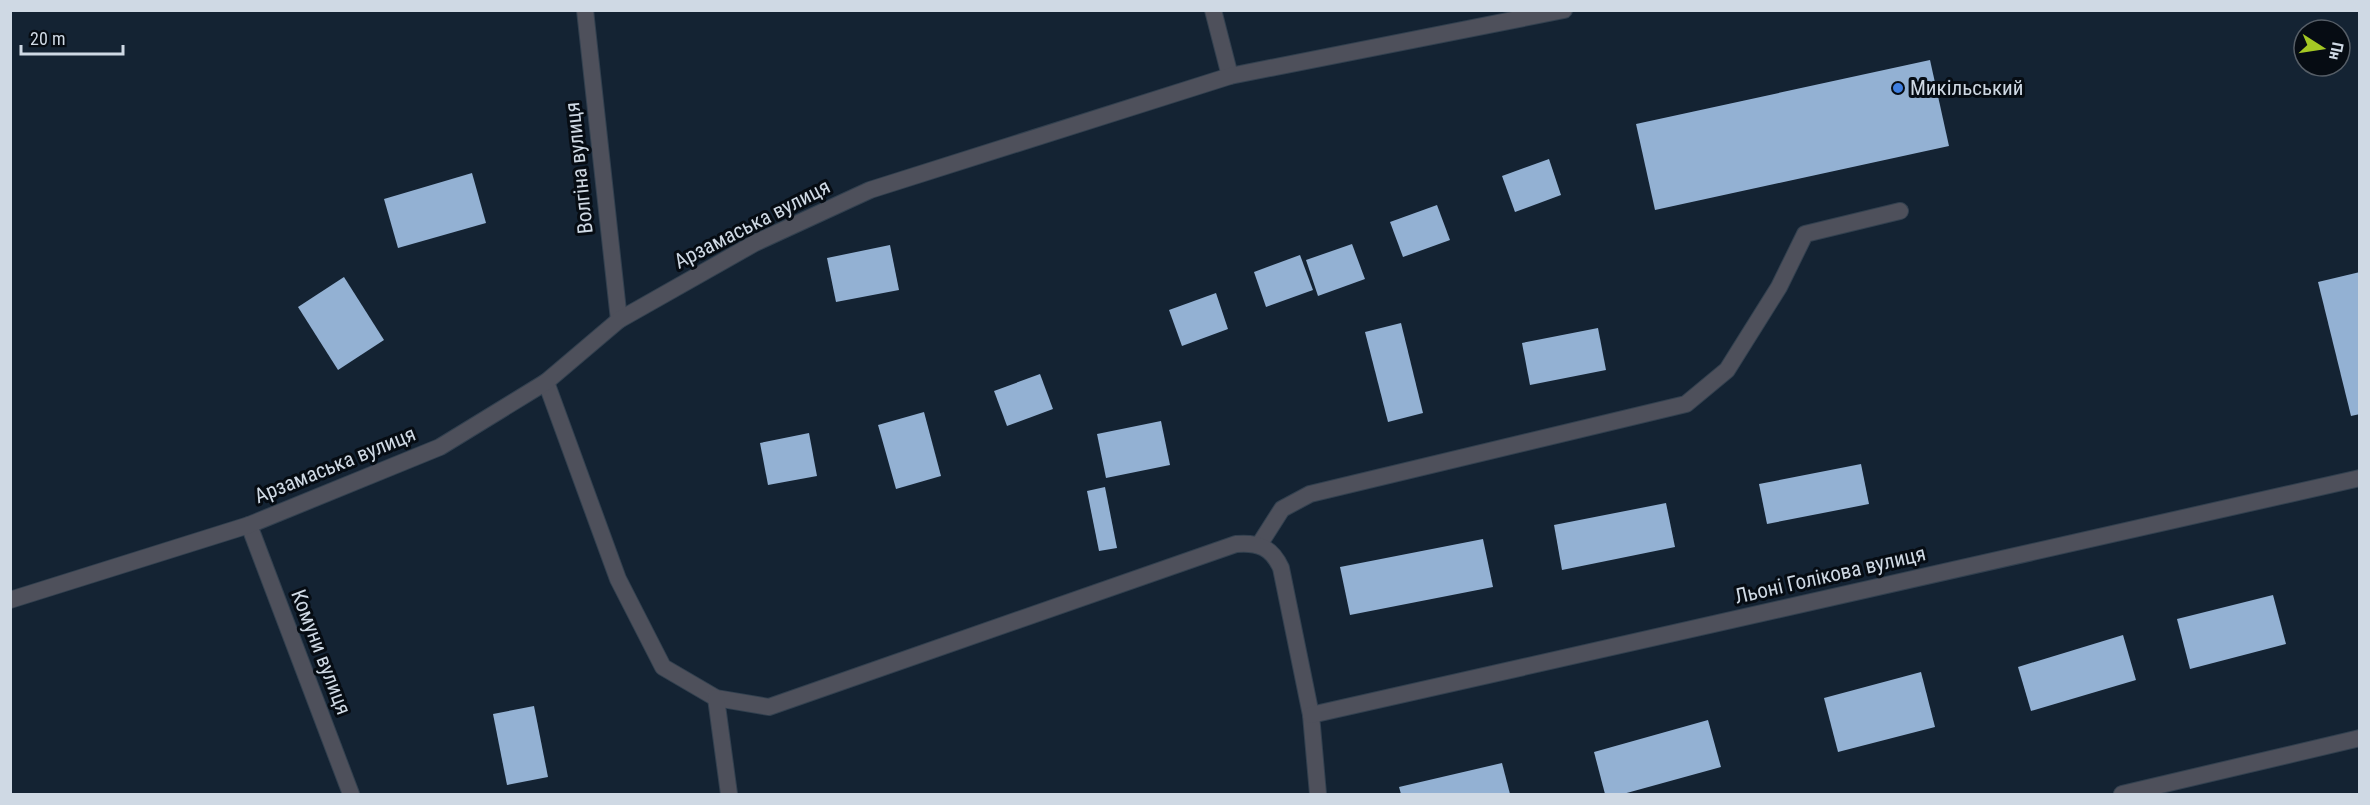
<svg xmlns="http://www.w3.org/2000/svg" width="2370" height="805" font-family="'Roboto Condensed',sans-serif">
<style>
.building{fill:#93b1d3}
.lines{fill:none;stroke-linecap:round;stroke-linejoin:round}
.service-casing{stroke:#32404f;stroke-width:18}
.minor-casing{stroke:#32404f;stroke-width:18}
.service{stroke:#4e505b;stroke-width:16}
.minor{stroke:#4e505b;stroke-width:16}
.shop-dot{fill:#3f7fe0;stroke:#060c13;stroke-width:2}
.labels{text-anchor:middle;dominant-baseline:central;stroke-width:6;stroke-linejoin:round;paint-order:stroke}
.poi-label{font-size:21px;fill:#cfd9e4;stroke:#060c13;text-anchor:start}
.street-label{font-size:21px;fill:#cfd9e4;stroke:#060c13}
</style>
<rect width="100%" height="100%" fill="#142333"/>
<g class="building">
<path d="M1930,60l19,86 -294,64 -19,-86z"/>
<path d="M1549,159l12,36 -46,17 -13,-36z"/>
<path d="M472,173l14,50 -88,25 -14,-49z"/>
<path d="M1437,205l13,35 -47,17 -13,-35z"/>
<path d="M1352,244l13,35 -47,17 -12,-36z"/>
<path d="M890,245l9,45 -63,12 -9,-44z"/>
<path d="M1300,255l13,35 -47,17 -12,-35z"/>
<path d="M2360,272v142l-9,2 -33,-134z"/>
<path d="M344,277l40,63 -46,30 -40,-63z"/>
<path d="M1216,293l12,36 -46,17 -13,-36z"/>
<path d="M1401,323l22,90 -35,9 -23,-90z"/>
<path d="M1598,328l8,42 -76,15 -8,-42z"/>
<path d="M1040,374l13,35 -46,17 -13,-35z"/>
<path d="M924,412l17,64 -45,13 -18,-64z"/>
<path d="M1161,421l9,44 -64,13 -9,-44z"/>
<path d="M809,433l8,43 -49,9 -8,-42z"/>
<path d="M1861,464l8,40 -102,20 -8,-40z"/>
<path d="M1105,487l12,61 -18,3 -12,-60z"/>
<path d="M1666,503l9,44 -113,23 -8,-45z"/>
<path d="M1483,539l10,48 -143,28 -10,-48z"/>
<path d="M2273,595l13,49 -96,25 -13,-50z"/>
<path d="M2123,635l13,45 -105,31 -13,-44z"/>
<path d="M1921,672l14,55 -97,25 -14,-54z"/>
<path d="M534,706l14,71 -41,8 -14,-71z"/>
<path d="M1708,720l13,47 -98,27h-18l-11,-42z"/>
<path d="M1502,763l8,31h-109l-2,-7z"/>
</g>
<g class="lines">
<defs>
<path id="service" d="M1259,545l23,-36 28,-15 376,-90 41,-34 52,-83 26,-53 95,-23"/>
<g id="minor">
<path d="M585,10l34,310"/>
<path d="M1213,10l17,66"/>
<path d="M546,382l72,197 45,88 53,31 53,9 467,-163c23,-2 36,4 45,24l30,147 7,79"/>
<path d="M249,525l102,269"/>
<path d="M10,600l239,-75 191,-78 106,-65 73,-62 136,-77 115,-53 360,-114 334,-66"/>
<path d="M716,698l13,96"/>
<path d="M1311,715l1049,-237"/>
<path d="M2122,794l238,-56"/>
</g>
</defs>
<use href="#service" class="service-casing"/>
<use href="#minor" class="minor-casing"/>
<use href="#service" class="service"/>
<use href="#minor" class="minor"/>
</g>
<circle class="shop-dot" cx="1898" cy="88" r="6"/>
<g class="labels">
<g class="poi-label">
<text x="1910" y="88">Микільський</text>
</g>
<g class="street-label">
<text transform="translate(579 168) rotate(-96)">Волгіна вулиця</text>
<text transform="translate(752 224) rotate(-27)">Арзамаська вулиця</text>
<text transform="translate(335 465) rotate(-22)">Арзамаська вулиця</text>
<text transform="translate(1830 575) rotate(-13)">Льоні Голікова вулиця</text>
<text transform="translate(321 652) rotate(69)">Комуни вулиця</text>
</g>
</g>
<rect width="2370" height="805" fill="none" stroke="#cfd9e4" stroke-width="24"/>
<g transform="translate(2322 48) rotate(102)"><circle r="28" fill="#060c13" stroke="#565e67" stroke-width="1.5"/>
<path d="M0-4.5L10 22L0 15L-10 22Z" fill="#a4c824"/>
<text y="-9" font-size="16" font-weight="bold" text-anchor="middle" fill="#cfd9e4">Пн</text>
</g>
<path d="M21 45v9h102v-9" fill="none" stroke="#cfd9e4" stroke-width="3"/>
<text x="30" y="45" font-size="18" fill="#cfd9e4" stroke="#060c13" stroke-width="4.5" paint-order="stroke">20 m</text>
</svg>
